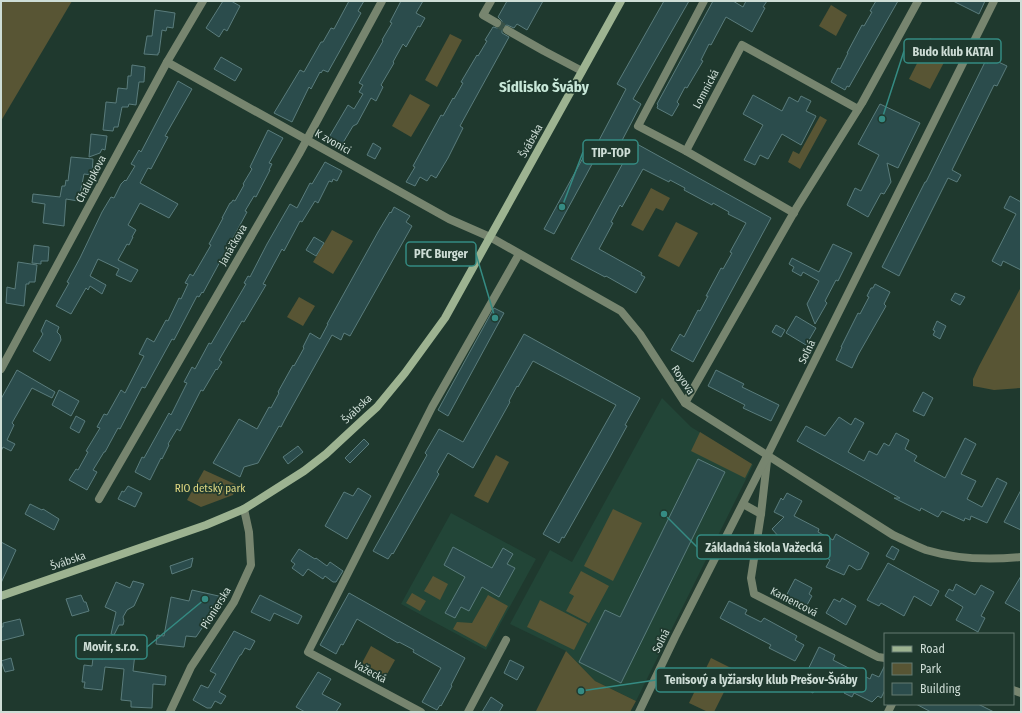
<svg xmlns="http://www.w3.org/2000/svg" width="1022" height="713" font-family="'Fira Sans Condensed',sans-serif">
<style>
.built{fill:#224537}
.green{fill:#585534}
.building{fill:#2b4c4c;stroke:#5a7c7c}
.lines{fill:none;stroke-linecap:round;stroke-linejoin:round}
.street-tunnel{stroke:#395247;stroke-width:8;stroke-dasharray:8 4;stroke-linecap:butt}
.street{stroke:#77856f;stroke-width:8}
.secondary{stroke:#9db391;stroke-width:8}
.labels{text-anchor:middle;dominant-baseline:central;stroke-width:3.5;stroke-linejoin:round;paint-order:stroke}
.street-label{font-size:11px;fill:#ceddd6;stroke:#1f392e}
.park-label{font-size:11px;fill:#e0d882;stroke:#1f392e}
.district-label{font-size:15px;font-weight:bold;fill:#c8e8d9;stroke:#1f392e}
.leader{fill:none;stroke:#358b83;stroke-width:1.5}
.callout-dot{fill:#358b83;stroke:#1f392e;stroke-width:1.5}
.callout{fill:#1f392e;stroke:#358b83;stroke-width:1.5}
.callout-label{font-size:12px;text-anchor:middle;font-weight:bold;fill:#ceddd6}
</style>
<rect width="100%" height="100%" fill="#1f392e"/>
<g class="built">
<path d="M662,398l29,29 62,38 -117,236 -41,-20 -29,-30 -56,-27 40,-74 22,12z"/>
<path d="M451,513l85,46 -50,91 -85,-46z"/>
</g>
<g class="green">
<path d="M1,1h71l-71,120z"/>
<path d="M831,5l16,10 -11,21 -17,-10z"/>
<path d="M450,34l12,6 -25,47 -12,-7z"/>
<path d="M930,38l21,11 -21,40 -21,-10z"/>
<path d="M410,94l20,11 -19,32 -19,-11z"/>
<path d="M820,116l7,4 -27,49 -12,-7 5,-11 6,3z"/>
<path d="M651,188l19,10 -7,13 -7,-3 -13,23 -12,-6z"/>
<path d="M676,222l22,11 -19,34 -21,-11z"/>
<path d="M332,230l21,11 -20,33 -20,-12z"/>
<path d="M1021,287v101l-27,2 -21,-4v-7l6,-13z"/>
<path d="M299,297l16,9 -12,20 -16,-9z"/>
<path d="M700,432l52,32 -7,14 -54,-27z"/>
<path d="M496,455l13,7 -21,41 -14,-7z"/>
<path d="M204,470l33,15 -4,10 -32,12 -14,-7z"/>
<path d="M613,509l29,14 -29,58 -29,-15z"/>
<path d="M581,571l28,15 -20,37 -23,-12 8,-15 -5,-3z"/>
<path d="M433,576l15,8 -8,16 -16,-9z"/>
<path d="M412,593l14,8 -6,10 -14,-8z"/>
<path d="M488,595l20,11 -22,41 -33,-18 4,-7 15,1z"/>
<path d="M540,600l47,24 -13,26 -47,-23z"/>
<path d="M371,646l24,14 -9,16 -24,-13z"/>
<path d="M566,651l29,30 41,20 -6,11 -94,-1z"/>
<path d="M711,658l24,12 -21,42h-6l-19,-9z"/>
</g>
<g class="building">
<path d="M223,1h8l9,5 -13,25 -3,-2 -5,8 -13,-9z"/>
<path d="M349,1h15l-6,10 3,2 -33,59 -5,-2 -2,3 -1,-1 -9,17 -2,-2 -17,35 -18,-9 26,-43 4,2 17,-30h2l8,-14 3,1z"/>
<path d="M401,1h22l-7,12 9,5 -5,9 -2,-1 -12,21 -3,-3 -10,18 1,1 -13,22 2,2 -7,14 -5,-3 -14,26 -4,2 -12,20 -13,-7 20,-34 6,4 9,-15 -4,-2 4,-7 -4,-2 24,-42 -1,-1 10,-17 -2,-1z"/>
<path d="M507,1h36l-16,29 -10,-6 -3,4 -7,-3 -5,2v6l7,4 -49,89 3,2 -15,30 -12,20 -5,-3 -4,6 -7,-4 -5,9 -9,-4 9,-15 -2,-1 28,-51 2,1 10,-18 1,1 9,-16 -2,-1 16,-27 1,1 9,-15 -2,-1 8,-13 4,1 5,-2v-5l-4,-4z"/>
<path d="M664,1h25l-56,98 8,5 -26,50 -11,-6 -4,9 -3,-2 -43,79 -10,-5 46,-84 5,3 31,-59 -9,-5z"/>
<path d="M713,1h20l10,6 3,-6h21l-4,6 2,1 -13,24 -26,-15 -15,28 -2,-1 -8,16 2,1 -16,27 -2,-1 -8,15 2,2 -7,12 -15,-8 1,-3 -1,-1z"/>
<path d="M876,1h22l-49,86 -2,-1 -2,4 -14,-8 7,-14 2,1 8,-16h-1l15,-28 2,1 8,-14 -2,-1z"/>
<path d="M953,1h32l-6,13z"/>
<path d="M155,10l20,3 -2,15 -6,-1 -1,4 -4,-1 -3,23h-1v2l-14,-1 3,-18h5z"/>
<path d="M221,57l21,12 -7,12 -21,-12z"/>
<path d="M990,58l17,8 -10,20 -3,-1 -42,85 9,5 -4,7 -9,-4 -49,98 -17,-9 43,-85h1l59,-120 3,1z"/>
<path d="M132,65l13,2 -1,15h-5l-3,23 -7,-1 -1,3h-6l-4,20h-4l-1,4 -10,-1 3,-28 10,1 2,-15 9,1 1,-13h3z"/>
<path d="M178,81l14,8 -27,47 3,1 -17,32 -3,-1 -8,15 38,21 -9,14 -29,-15 -12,22 8,5 -4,7h1l-4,8 -2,-1 -9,16 20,10 -7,12 -15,-7 3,-6 -21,-10 -8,17 16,9 -4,9 -12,-8 -2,4 -2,-2 -15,26 -15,-8 13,-23 -2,-1 13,-24 22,-46 9,-15 3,1 7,-14 4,-4 1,1 9,-15 -4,-2 8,-14 2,2z"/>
<path d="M753,95l29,16 7,-14 9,5 3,-6 10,5 -5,10 10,5 -15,29 -19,-11 -14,25 -8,-4 -5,10 -11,-5 19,-35 -20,-11z"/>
<path d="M880,104l40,19 -22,45 -11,-5 4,19 -7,12 -3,-1 -13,24 -21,-12 8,-17 6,3 18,-36 -21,-11z"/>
<path d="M268,130l15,8 -14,25 3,1 -3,6h1l-14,27 -2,-1 -9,15 2,1 -44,81 -1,-1 -3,5 -2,-1 -23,44 -2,-1 -27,49 -3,-1 -22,42 -2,-1 -13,24h-1l-11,18 4,2 -10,18 -18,-10 7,-11 2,1 10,-18 -2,-1 14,-23 -3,-1 7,-13 3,1 14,-25 4,3 19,-37 -5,-2 8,-16 7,4 12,-22 2,1 11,-23 2,1 7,-15 -3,-1 5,-9 3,2 18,-31 -2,-1 14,-26h-1l8,-15h1l2,-3 2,1 9,-16 -1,-1 9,-15 -2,-2z"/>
<path d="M91,134l16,2 -2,14 -3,-1 -2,4 -11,4z"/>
<path d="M373,143l8,5 -6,11 -8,-4z"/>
<path d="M637,144l134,74 -78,144 -22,-12 9,-16 4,3 14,-27 2,1 8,-15h-2l15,-28 2,1 9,-16 -2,-1 16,-29 -18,-9 1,-2 -16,-9 -1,2 -28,-15 1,-2 -15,-8 -1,2 -26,-13 -21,38 -2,-2 -9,17 2,1 -14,26 43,24 -1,2 4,2 -9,16 -30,-17 -1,1 -34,-18 53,-98 4,2z"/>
<path d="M71,157l22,2 -1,16 -8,-1 -5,25 -1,-1v3l-12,-2 -2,27 -21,-3 2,-19 -13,-2 1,-8 27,3 2,-11h3l1,-6 2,1z"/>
<path d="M325,162l17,9 -5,10 -4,-2 -1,3 -3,-1 -11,22 -3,-2 -13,21 -2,-1 -16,30 -2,-2 -19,35 3,1 -22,37 -2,-1 -23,39 3,2 -5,8 -1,-1 -13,22 -2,-1 -21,41 -3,-2 -9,15 1,1 -7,14 -1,-1 -11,22 -15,-8 7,-15 2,1 25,-45 2,2 16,-32 -3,-1 8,-15 3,2 14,-26 2,1 35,-60 -2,-1 4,-7 2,1 17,-33 23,-40 7,4 13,-25 2,1z"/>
<path d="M1010,196l11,6v68l-18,-9 -2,5 -9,-5 24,-47 -12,-6z"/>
<path d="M394,207l16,9 -4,6 6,4 -62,110 -6,-3 -3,7 -9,-5 -48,86 -3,6 -2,-1 -21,37 -14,4 -4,10 -27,-14 26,-44 18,10 12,-22 2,1 8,-15 -1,-1 15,-27 1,1 10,-18 -1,-1 7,-14 10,6 8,-15h-1l51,-92 12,-20 1,1z"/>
<path d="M314,237l10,6 -8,13 -10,-6z"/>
<path d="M833,244l19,9 -14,28 -2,-1 -11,21 2,2 -12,21 -8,-20 12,-23 -16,-9 -2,4 -9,-5 2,-4 -5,-3 3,-6 27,14z"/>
<path d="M34,245l15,2 -1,14h-7v3l-9,-1z"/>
<path d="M18,262l19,3 -2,17h-6v2h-3l-2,22 -18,-3 1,-16 8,2z"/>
<path d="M875,284l15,8 -6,12 2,2 -28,49 -6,13 -16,-8 6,-13h-1l17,-34 2,1 9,-17 -2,-1 4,-8h2z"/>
<path d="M955,293l10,4 -5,8 -9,-5z"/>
<path d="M494,308l10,5 -56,103 -10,-6z"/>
<path d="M796,316l20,12 -10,17 -20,-12z"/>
<path d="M46,320l13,7 -2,5 3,3 1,5 -11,21 -17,-10 10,-17 -2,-3z"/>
<path d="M937,321l9,5 -6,13 -7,-4 2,-4 -2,-1z"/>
<path d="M776,325l9,5 -4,7 -9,-5z"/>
<path d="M524,334l116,64 -15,27 2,1 -17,31 -46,81 -2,-1 -3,6 -16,-9 73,-129 -83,-44 -15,26 -1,-1 -8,15 1,1 -37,66 -25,-15 -11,19 2,2 -46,80 -1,-1 -4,6 -15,-8 54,-96 -2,-2 14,-24 24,13z"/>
<path d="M17,370l38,22 -3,6 -20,-10 -20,35 2,2 -7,15 8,4 -4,7 -8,-4 -2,4v-52z"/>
<path d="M716,370l28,14 -2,3 37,18 -8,16 -28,-13 2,-3 -37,-19z"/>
<path d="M59,390l20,11 -8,15 -19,-11z"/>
<path d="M923,392l10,6 -9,18 -11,-5z"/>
<path d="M76,416l9,5 -6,12 -9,-5z"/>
<path d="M839,417l12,8 4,-7 9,5 -16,29 16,9 5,-10 8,4 7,-12 5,3 7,-13 13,7 -4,9 12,7 -3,5 31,17 20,-40 11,6 -15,30 15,7 -9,18 15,8 15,-29 10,5 -20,40 -16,-7 -1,4 -5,-2 -1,3 -22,-10 -4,6 -17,-9 -1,3 -26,-13h6l-103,-57 9,-15 19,10z"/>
<path d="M364,439l5,5 -19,19 -5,-5z"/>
<path d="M298,446l5,6 -15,12 -5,-7z"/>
<path d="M698,459l27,13 -104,211 -42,-21 26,-52 15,7z"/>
<path d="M128,486l14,7 -7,14 -17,-8 4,-8 2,1z"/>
<path d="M358,488l13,8 -24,43 -22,-13 19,-34 9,4z"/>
<path d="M1021,490v40l-17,-8z"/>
<path d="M787,493l15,8 -8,15 25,13 -1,3 15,8 3,-6 33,19 -8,16 -4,1 -8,-5 -5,10 -18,-8 4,-7 -15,-9 -2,3 -6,-3 -2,4 -18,-9 -15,-17 12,-12 -10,-5 7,-14 2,2z"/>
<path d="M30,504l12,6 1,-1 16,10 -5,11 -29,-16z"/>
<path d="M1,542l15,8 -15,33z"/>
<path d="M892,546l7,4 -5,10 -8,-4z"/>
<path d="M453,547l39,21 11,-20 10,6 -6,10 8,4 -16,29 -17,-10 -13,24 -8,-4 -6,11 -10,-5 20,-36 -21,-12z"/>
<path d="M299,549l16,10 1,-1 11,8 3,-4 13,9 -7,11h-3l-8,-6 -2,3 -15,-10 -5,7 -11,-8 3,-4 -4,-3z"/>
<path d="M193,558l-2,9 -19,7 -2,-8z"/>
<path d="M888,563l51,28 -8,15 -17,-10 -10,20 -23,-13 -2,3 -12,-6z"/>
<path d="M1021,576v36l-16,-9z"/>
<path d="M795,579l17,9 -3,6 3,2 -5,9 -3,-1 -1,2 -17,-10z"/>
<path d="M133,581l11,3 -10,22 -7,4 -4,7 1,4 -1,4h-4l-5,10 -3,-1 5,-22 -11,-5 11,-25 14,6z"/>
<path d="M956,584l19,11 6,-10 13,7 -13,24 4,2 -7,14 -22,-12 7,-13 -18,-11 4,-7 4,2z"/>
<path d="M192,590l31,7 -27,40 -10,-1 -2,11 -28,-3 1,-9 7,1 7,-39 18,4z"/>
<path d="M349,593l116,65 -14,27 1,1 -11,20 -1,-1 -3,5 -15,-8 19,-34 -28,-16 1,-2 -15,-8 -1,1 -41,-24 -14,26 -2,-1 -5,10 -16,-9z"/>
<path d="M81,595l3,7h2l3,9 -17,5 -6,-17z"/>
<path d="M260,595l42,21 -4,8 -24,-11 -4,8 -19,-9z"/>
<path d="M842,598l14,8 -10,19 -20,-12 8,-14 6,3z"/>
<path d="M729,601l18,9 -2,4 16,8 3,-4 33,18 -2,4 9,5 -9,16 -26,-13 2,-3 -51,-27z"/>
<path d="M20,619l4,16 -23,6v-14h2v-4z"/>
<path d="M234,631l21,10 -5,9 -5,-2 -4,7h-1l-21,37 7,4 -5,8 -6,-3 -4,7h-4l-14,-8 8,-15 7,3 8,-14 -6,-3z"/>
<path d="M107,640l29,5 -3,26 33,5 -1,9 -12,-1 -1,24 -21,-1v-6l-10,-1 3,-31 -19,-2 -3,23 -18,-2 1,-6h-3l2,-17 8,1 1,-8 10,1z"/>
<path d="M819,647l16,8 -2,5 37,19 2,-5 7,3 6,-12v25l-4,8 -3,-2 -6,6 -18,-9 -2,4 -8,-4 4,-6 -19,-11 -2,2 -5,-3 -9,18 -13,-7z"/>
<path d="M11,658l3,12 -9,2 -4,-11z"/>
<path d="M510,660l14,7 -7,13 -13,-7z"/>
<path d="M318,672l13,7 -9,15 19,10 -5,8h-31l-9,-5z"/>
<path d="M491,697l12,8 -4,7h-17z"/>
<path d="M916,704h62l16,8h-63z"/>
</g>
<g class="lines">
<path class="street-tunnel" d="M497,23l10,7"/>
<g class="street">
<path d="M491,1l-8,14 14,8"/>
<path d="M507,30l37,21 38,20"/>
<path d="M167,62l282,157 41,18 131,74 19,23 45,69 208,132c11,5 22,11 33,15 30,9 64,10 95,7"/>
<path d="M686,151l-48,-25 66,-125"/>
<path d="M794,213l-108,-62 56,-106 116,64"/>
<path d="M1,369l166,-307 36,-61"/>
<path d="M685,403l112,-196 65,-104 56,-102"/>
<path d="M767,461l-6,53 -10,64 3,16 124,63 7,1"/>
<path d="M99,499l200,-345 83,-153"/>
<path d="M743,504l18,10"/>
<path d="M1013,690l8,3"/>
<path d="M170,712l21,-45 43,-65 17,-37 -2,-33 -5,-23"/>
<path d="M421,712l-113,-60 124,-245 87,-153"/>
<path d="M468,712l38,-72"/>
<path d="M639,712l36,-75 92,-181 227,-455"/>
<path d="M888,712l4,-8"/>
</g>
<path class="secondary" d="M1,596l205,-71 38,-16 60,-38 22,-17 41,-38 10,-9 28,-34 40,-55 176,-317"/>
</g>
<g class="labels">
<g class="street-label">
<text transform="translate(706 89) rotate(-62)">Lomnická</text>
<text transform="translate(531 141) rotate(-61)">Švábska</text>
<text transform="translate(333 142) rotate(29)">K zvonici</text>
<text transform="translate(91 179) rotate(-62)">Chalupkova</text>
<text transform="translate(233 245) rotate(-60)">Janáčkova</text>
<text transform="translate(807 352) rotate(-64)">Soľná</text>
<text transform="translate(683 380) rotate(56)">Royova</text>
<text transform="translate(357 409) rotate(-44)">Švábska</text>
<text transform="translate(68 561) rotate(-19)">Švábska</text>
<text transform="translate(794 602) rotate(27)">Kamencová</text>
<text transform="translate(216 608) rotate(-58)">Pionierska</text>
<text transform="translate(661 641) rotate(-63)">Soľná</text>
<text transform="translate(370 672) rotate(28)">Važecká</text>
</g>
<g class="park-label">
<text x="210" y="488">RIO detský park</text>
</g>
<g class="district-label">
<text x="544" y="87">Sídlisko Šváby</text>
</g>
</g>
<path class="leader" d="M882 119L904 51M562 207L583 152M495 318L476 254M664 514L697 547M205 599L147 647M581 691L656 680"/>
<g class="callout-dot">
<circle cx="882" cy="119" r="4"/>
<circle cx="562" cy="207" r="4"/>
<circle cx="495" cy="318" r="4"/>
<circle cx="664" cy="514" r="4"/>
<circle cx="205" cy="599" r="4"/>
<circle cx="581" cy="691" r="4"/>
</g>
<g class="callout">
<rect x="904" y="39" width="97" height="24" rx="4"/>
<rect x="583" y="140" width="55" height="24" rx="4"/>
<rect x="406" y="242" width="70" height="24" rx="4"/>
<rect x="697" y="535" width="133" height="24" rx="4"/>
<rect x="76" y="635" width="71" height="24" rx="4"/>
<rect x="656" y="668" width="210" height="24" rx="4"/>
</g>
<g class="callout-label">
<text x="953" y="56">Budo klub KATAI</text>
<text x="611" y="157">TIP-TOP</text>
<text x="441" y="258">PFC Burger</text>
<text x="764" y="552">Základná škola Važecká</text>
<text x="111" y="651">Movir, s.r.o.</text>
<text x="761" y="684">Tenisový a lyžiarsky klub Prešov-Šváby</text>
</g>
<rect width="1022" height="713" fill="none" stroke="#ceddd6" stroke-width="4"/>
<rect x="884" y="633" width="130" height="72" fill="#1f392e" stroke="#657b71"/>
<rect x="892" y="646" width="20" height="6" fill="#9db391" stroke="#657b71"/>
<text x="920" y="653" font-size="12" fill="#ceddd6">Road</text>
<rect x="892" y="663" width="20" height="12" fill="#585534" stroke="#657b71"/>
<text x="920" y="673" font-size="12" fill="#ceddd6">Park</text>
<rect x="892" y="683" width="20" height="12" fill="#2b4c4c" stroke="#657b71"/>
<text x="920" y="693" font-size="12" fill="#ceddd6">Building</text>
</svg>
